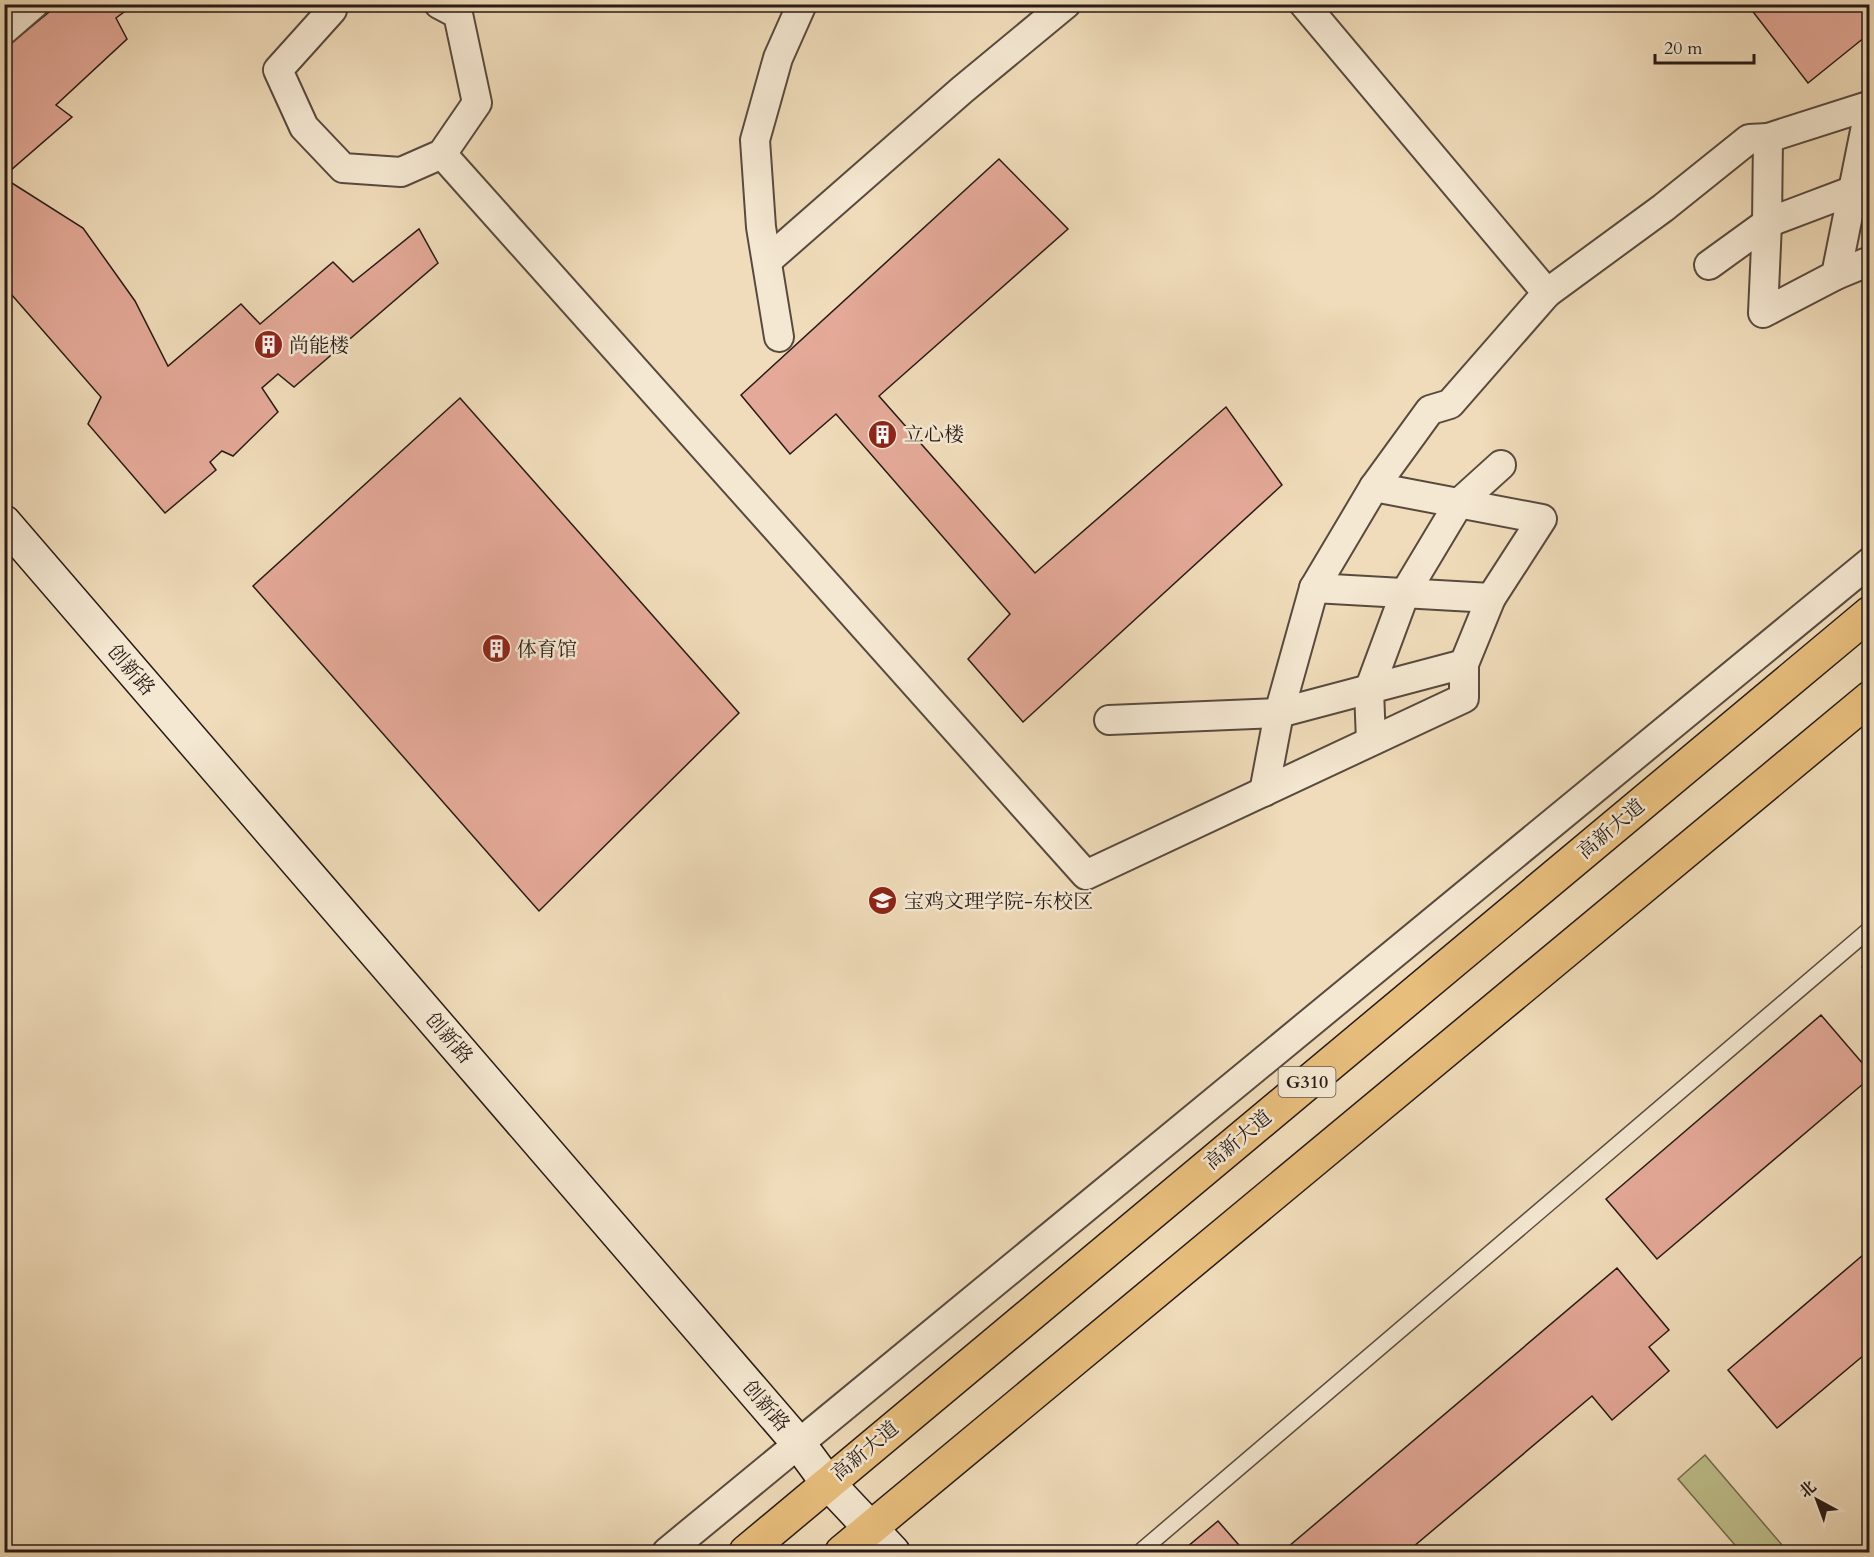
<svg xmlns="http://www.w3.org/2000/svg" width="1874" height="1557" font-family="Cardo,'Noto Serif SC',serif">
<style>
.green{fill:#bebf8c;stroke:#726c51;stroke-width:1.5}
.building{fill:#e4a998;stroke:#271a16;stroke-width:1.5}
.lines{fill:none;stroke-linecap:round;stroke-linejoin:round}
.lane-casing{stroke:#594a3f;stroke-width:18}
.street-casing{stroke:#594a3f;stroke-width:32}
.secondary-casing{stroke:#271a16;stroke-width:36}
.highway-casing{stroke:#271a16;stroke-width:36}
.lane{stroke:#f5e8d2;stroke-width:15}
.street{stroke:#f5e8d2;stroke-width:28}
.secondary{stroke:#f5e8d2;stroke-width:33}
.highway{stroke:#e8be7d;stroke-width:33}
.labels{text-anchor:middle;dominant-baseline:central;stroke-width:5;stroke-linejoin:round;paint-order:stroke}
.shield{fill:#f5e8d2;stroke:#65584e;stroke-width:1.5}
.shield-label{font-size:18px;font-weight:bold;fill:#271a16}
.poi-label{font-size:20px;fill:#271a16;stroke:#f5e8d2;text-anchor:start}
.street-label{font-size:20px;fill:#271a16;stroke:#f5e8d2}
</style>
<rect width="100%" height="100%" fill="#f0dcba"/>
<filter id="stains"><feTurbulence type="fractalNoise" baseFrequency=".00333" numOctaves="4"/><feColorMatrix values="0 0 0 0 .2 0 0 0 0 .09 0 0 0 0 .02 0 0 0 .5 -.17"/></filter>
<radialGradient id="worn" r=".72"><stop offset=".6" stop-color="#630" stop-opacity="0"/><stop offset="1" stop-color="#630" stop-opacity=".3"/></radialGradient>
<path class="green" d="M1705,1455l83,97h-47l-63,-73z"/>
<g class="building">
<path d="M59,4h76l-19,14 11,21 -71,66 16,12 -68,59v-127z"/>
<path d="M1747,4h123v29l-62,50z"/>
<path d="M999,159l69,70 -189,167 156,177 191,-166 56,78 -259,237 -55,-63 42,-45 -174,-200 -46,40 -49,-59z"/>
<path d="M4,178l79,50 52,73 33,65 73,-62 19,20 73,-62 20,20 66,-53 19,34 -144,124 -16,-13 -16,14 16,24 -45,44 -11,-5 -12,11 6,8 -51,43 -77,-89 13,-27 -97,-111z"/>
<path d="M460,398l279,315 -200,198 -286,-325z"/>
<path d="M1870,960v15l-8,-8z"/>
<path d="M1821,1015l49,57v6l-213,181 -51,-60z"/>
<path d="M1870,1249v101l-93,78 -49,-58z"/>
<path d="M1617,1268l52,62 -20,17 20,24 -57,49 -20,-24 -185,156h-125z"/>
<path d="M1218,1521l27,31h-64z"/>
</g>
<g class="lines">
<defs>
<path id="lane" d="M1140,1552l730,-623"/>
<g id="street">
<path d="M332,10l-54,60 26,57 39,41 58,4 41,-18 35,-51 -19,-89 -19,-10"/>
<path d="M4,30l30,-26"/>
<path d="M1768,138l100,-32"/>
<path d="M442,154l644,721 378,-177v-34l27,-66 51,-79 -168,-32"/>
<path d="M767,261l195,-171 104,-86"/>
<path d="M1709,265l58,-42 -4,90 73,-38 34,-169"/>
<path d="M1836,275l34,-14"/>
<path d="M1547,293l116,-85 86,-69 19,-1 -1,85 103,-39"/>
<path d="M779,337l-18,-110 -6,-87 23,-82 24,-54"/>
<path d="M1314,588l177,10"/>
<path d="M1109,720l170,-7 185,-49"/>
<path d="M1371,741l-2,-51 36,-97 54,-90 42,-38"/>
<path d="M1264,792l15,-79 35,-125 60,-101 56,-77 20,-6 97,-111 -243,-289"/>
<path d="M667,1552l1203,-990"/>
</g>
<path id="secondary" d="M4,522l795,922 28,38 66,70"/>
<g id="highway">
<path d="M746,1552l1124,-939"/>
<path d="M842,1552l1028,-854"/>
</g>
</defs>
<use href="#lane" class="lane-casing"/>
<use href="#street" class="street-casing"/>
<use href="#secondary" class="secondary-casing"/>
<use href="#highway" class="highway-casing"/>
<use href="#lane" class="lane"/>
<use href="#street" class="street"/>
<use href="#secondary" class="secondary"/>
<use href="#highway" class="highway"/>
</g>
<defs>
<symbol id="building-disc" viewBox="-11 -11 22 22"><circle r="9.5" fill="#8f2418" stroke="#f5e8d2"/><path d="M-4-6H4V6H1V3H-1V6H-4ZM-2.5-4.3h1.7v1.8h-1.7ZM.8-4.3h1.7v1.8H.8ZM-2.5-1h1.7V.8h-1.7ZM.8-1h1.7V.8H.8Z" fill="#fff"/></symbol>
<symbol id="university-disc" viewBox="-11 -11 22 22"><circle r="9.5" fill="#8f2418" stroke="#f5e8d2"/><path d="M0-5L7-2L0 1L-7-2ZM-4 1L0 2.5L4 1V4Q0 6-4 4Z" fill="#fff"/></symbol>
</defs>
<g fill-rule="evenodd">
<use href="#building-disc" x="252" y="328" width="33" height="33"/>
<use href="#building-disc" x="866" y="418" width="33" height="33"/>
<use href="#building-disc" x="480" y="632" width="33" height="33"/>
<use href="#university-disc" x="866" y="884" width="33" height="33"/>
</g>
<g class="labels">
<rect class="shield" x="1278.5" y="1067" width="57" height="30" rx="4.5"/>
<g class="shield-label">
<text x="1307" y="1082">G310</text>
</g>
<g class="poi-label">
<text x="289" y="345">尚能楼</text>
<text x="904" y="434">立心楼</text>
<text x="517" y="649">体育馆</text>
<text x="904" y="901">宝鸡文理学院-东校区</text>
</g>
<g class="street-label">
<text transform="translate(131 670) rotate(49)">创新路</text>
<text transform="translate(1611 829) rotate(-40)">高新大道</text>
<text transform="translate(449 1038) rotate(49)">创新路</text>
<text transform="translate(1238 1140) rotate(-40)">高新大道</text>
<text transform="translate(766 1406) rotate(49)">创新路</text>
<text transform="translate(865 1451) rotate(-40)">高新大道</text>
</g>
</g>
<rect width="1874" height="1557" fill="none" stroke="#f0dcba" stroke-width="24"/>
<rect x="6" y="6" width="1862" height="1545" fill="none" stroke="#271a16" stroke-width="3"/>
<rect x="12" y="12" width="1850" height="1533" fill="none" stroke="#271a16" stroke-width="1.5"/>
<g transform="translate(1817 1500) rotate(319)" stroke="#f5e8d2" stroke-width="4.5" paint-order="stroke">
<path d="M0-4.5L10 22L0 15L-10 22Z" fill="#271a16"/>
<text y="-9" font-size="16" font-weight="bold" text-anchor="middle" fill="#271a16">北</text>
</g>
<path d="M1655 54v9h99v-9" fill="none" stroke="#271a16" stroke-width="3"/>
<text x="1664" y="54" font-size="18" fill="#271a16" stroke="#f5e8d2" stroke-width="4.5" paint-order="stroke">20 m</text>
<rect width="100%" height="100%" filter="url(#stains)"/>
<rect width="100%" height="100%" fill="url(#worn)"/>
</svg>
